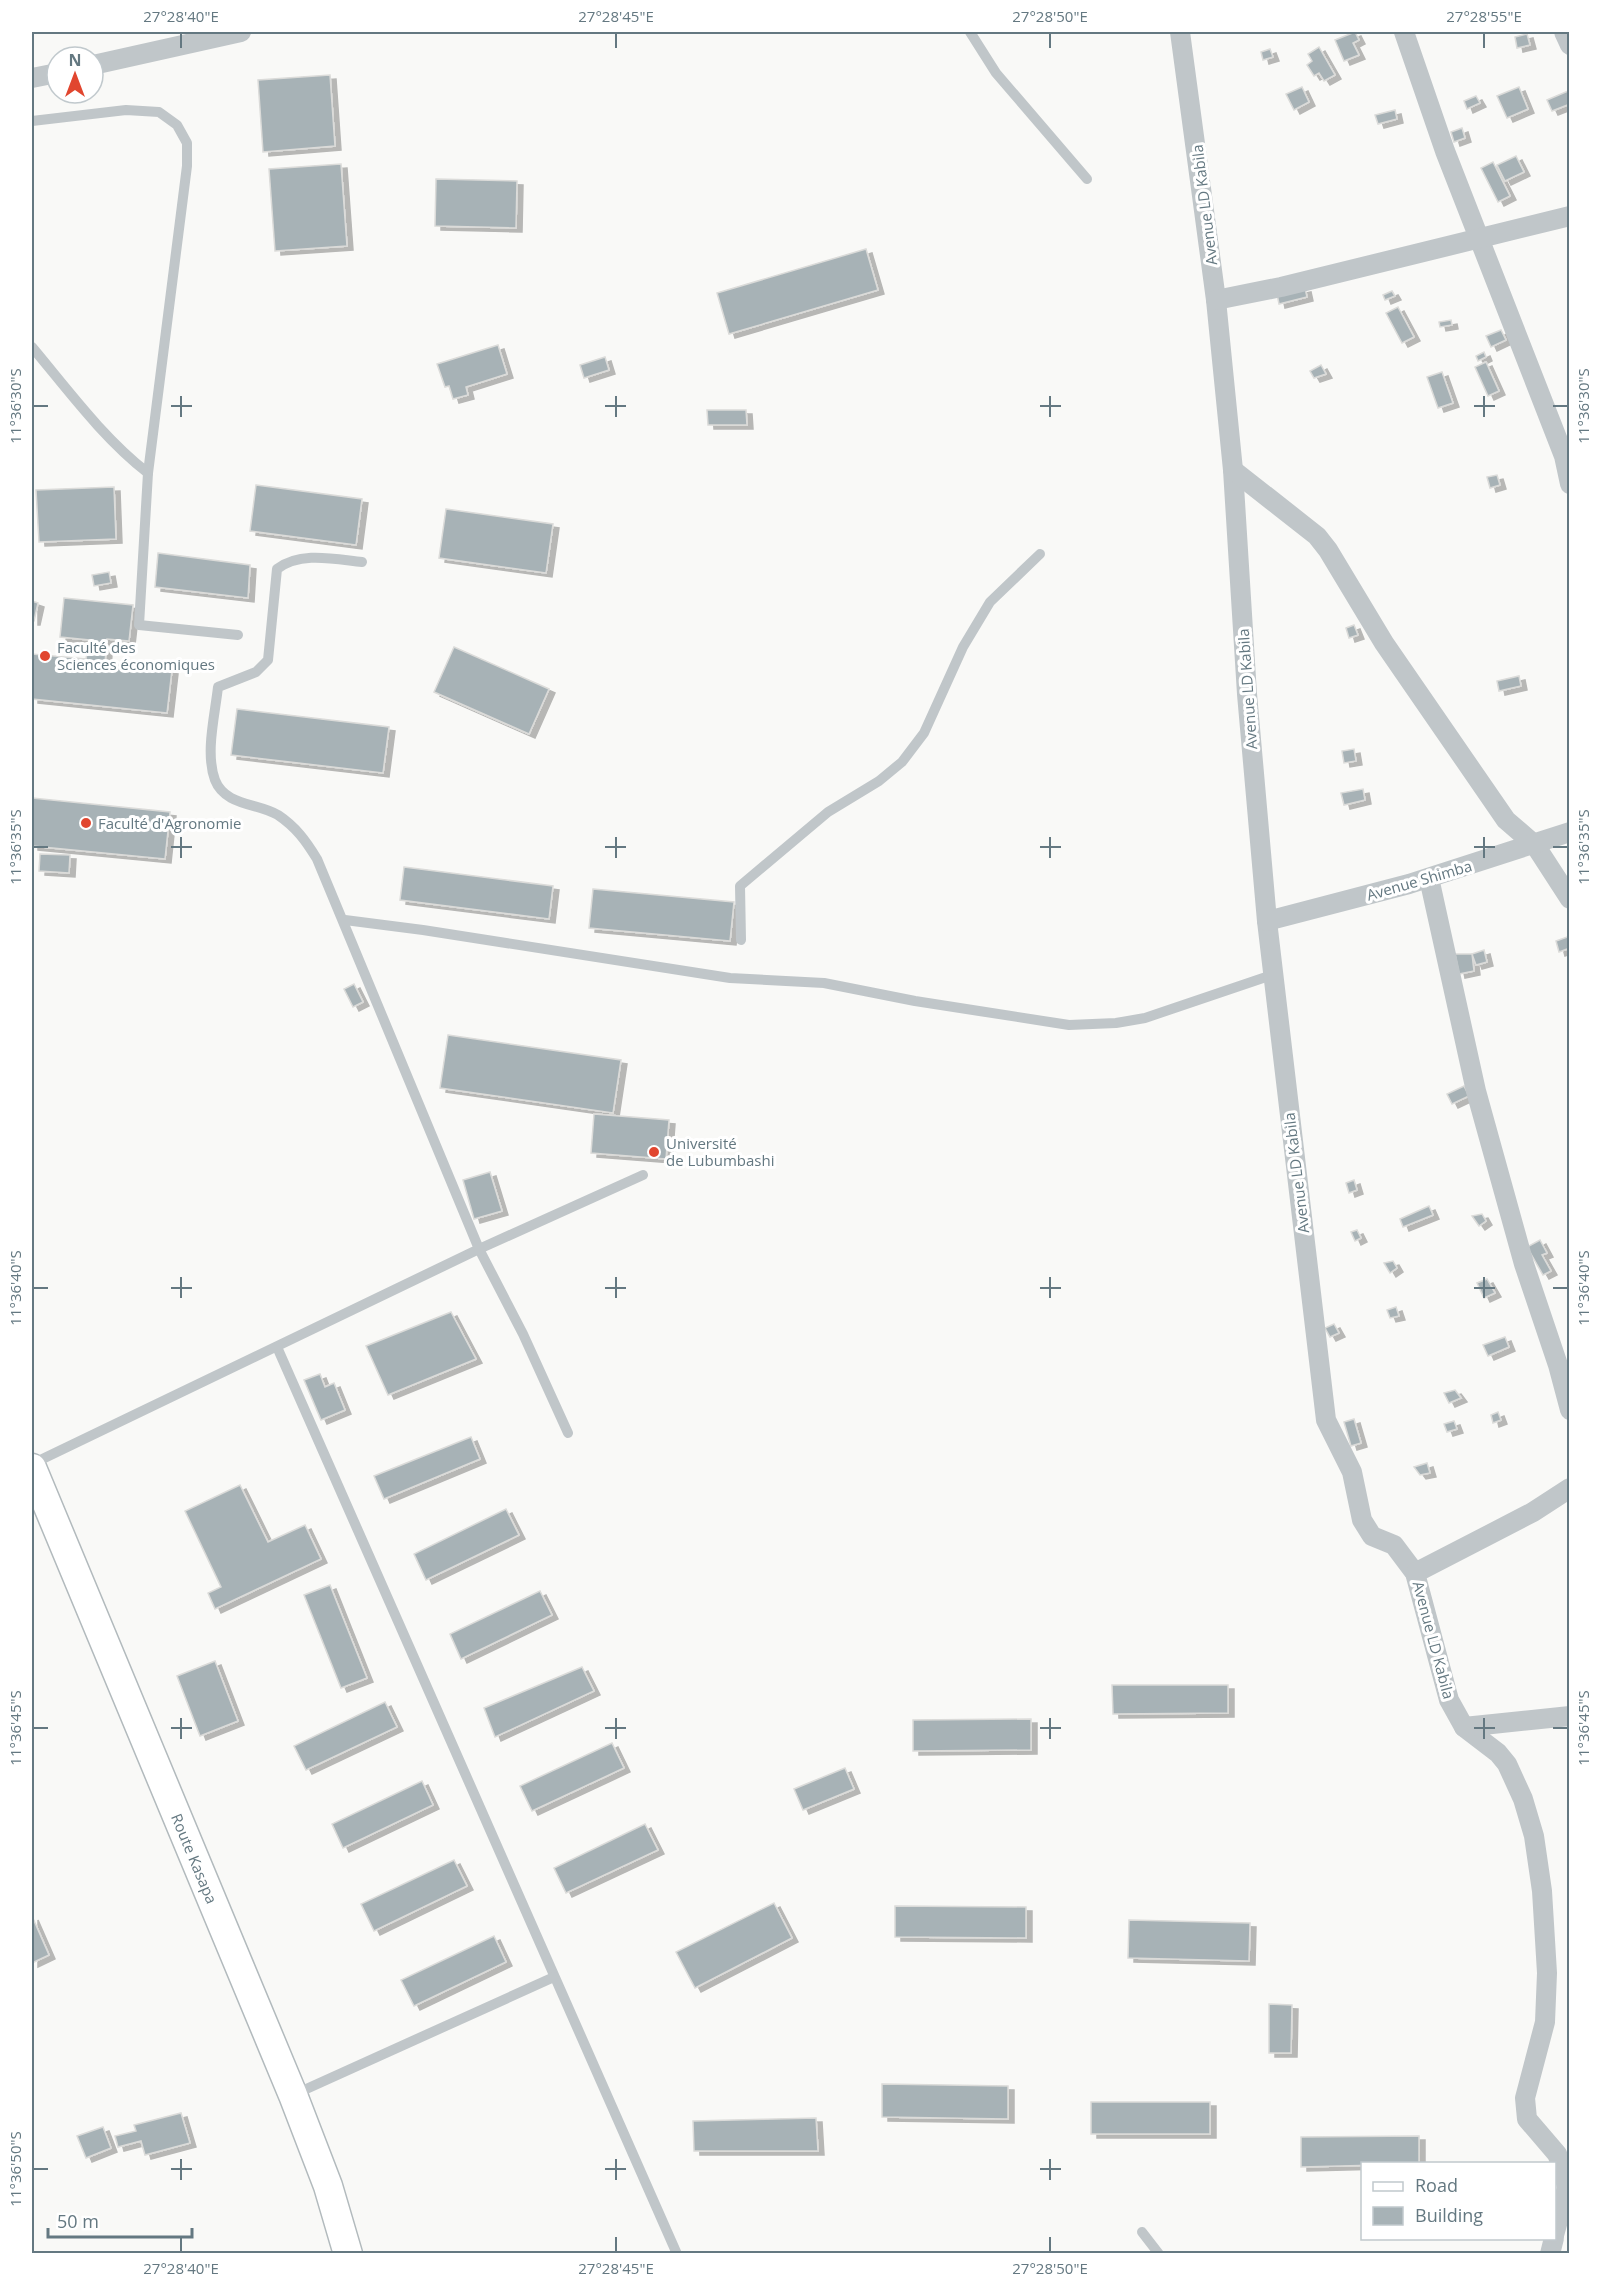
<svg xmlns="http://www.w3.org/2000/svg" width="1601" height="2285" font-family="'Open Sans',sans-serif">
<style>
.building{fill:#a7b2b6;stroke:#dbdbd9;stroke-width:1.5;filter:url(#shadow)}
.lines{fill:none;stroke-linecap:round;stroke-linejoin:round}
.secondary-casing{stroke:#b2babd;stroke-width:31}
.lane{stroke:#c0c6c9;stroke-width:10}
.street{stroke:#c0c6c9;stroke-width:20}
.secondary{stroke:#fff;stroke-width:28}
.ticks{fill:none;stroke:#647881;stroke-width:2}
.poi-dot{fill:#e1462f;stroke:#fff;stroke-width:2}
.labels{text-anchor:middle;dominant-baseline:central;stroke-width:6;stroke-linejoin:round;paint-order:stroke}
.street-label{font-size:15px;fill:#647881;stroke:#fff}
.poi-label{font-size:15px;fill:#647881;stroke:#fff;text-anchor:start}
.neatline{fill:none;stroke:#647881;stroke-width:2}
.ticks-label{font-size:15px;text-anchor:middle;fill:#647881}
</style>
<defs>
<filter id="shadow"><feDropShadow dx="6" dy="4" stdDeviation="0" flood-color="#0004"/></filter>
</defs>
<rect width="100%" height="100%" fill="#f9f9f7"/>
<g class="building">
<path d="M1355,32l4,8 -6,3 6,12 -15,6 -9,-21z"/>
<path d="M1527,34l3,11 -13,3 -2,-11z"/>
<path d="M1319,47l16,28 -11,6 -5,-8 -5,3 -7,-11 5,-4 -4,-7z"/>
<path d="M1270,49l3,8 -10,3 -2,-8z"/>
<path d="M330,75l5,71 -72,6 -5,-72z"/>
<path d="M1302,87l7,15 -15,8 -8,-16z"/>
<path d="M1519,87l9,22 -21,9 -10,-22z"/>
<path d="M1568,91l2,13 -18,7 -5,-11z"/>
<path d="M1476,96l4,7 -13,6 -3,-8z"/>
<path d="M1395,110l2,9 -19,5 -3,-9z"/>
<path d="M1462,128l3,10 -11,4 -3,-10z"/>
<path d="M1516,156l8,16 -19,9 -8,-16z"/>
<path d="M1493,162l17,34 -12,6 -17,-34z"/>
<path d="M341,164l6,82 -72,5 -6,-82z"/>
<path d="M436,179l81,2 -1,47 -81,-2z"/>
<path d="M866,249l12,41 -149,44 -12,-41z"/>
<path d="M1305,288l2,9 -28,7 -2,-10z"/>
<path d="M1392,291l3,5 -10,4 -2,-5z"/>
<path d="M1398,307l16,30 -12,6 -16,-30z"/>
<path d="M1451,320l1,5 -12,2 -1,-5z"/>
<path d="M1501,330l5,10 -15,7 -5,-11z"/>
<path d="M498,345l9,29 -41,13 2,8 -15,4 -4,-13 -4,1 -8,-23z"/>
<path d="M1484,352l2,5 -8,4 -2,-5z"/>
<path d="M605,357l4,13 -25,8 -4,-13z"/>
<path d="M1486,362l13,29 -11,5 -13,-29z"/>
<path d="M1321,365l5,9 -12,4 -4,-7z"/>
<path d="M1442,372l11,31 -15,5 -11,-31z"/>
<path d="M707,410h39l1,15h-39z"/>
<path d="M1497,475l3,10 -10,3 -3,-11z"/>
<path d="M256,485l106,14 -6,46 -106,-14z"/>
<path d="M114,487l2,52 -77,3 -3,-52z"/>
<path d="M446,509l107,15 -7,49 -107,-15z"/>
<path d="M158,553l92,12 -2,33 -93,-11z"/>
<path d="M109,572l2,11 -17,3 -2,-11z"/>
<path d="M64,598l69,7 -4,36 -22,-2 -2,24 67,7 -5,43 -135,-14v-45l54,5 3,-19 -29,-3z"/>
<path d="M32,601l6,2 -4,18h-2z"/>
<path d="M1354,625l4,10 -9,3 -3,-10z"/>
<path d="M454,647l95,42 -20,45 -95,-42z"/>
<path d="M1519,676l2,10 -22,5 -2,-10z"/>
<path d="M237,709l152,18 -6,46 -152,-18z"/>
<path d="M1354,749l2,12 -12,2 -2,-12z"/>
<path d="M1363,789l2,11 -21,5 -3,-12z"/>
<path d="M32,798l138,14 -5,47 -133,-13z"/>
<path d="M40,854l30,1 -1,18 -30,-2z"/>
<path d="M404,867l149,19 -4,33 -149,-19z"/>
<path d="M593,889l141,13 -4,39 -141,-13z"/>
<path d="M1570,936v12l-11,4 -3,-11z"/>
<path d="M1484,950l3,12 -11,3 -4,-11z"/>
<path d="M1455,954h17l2,17 -15,3z"/>
<path d="M354,984l9,18 -10,5 -9,-18z"/>
<path d="M448,1035l173,25 -8,53 -173,-25z"/>
<path d="M1464,1086l5,10 -17,8 -5,-10z"/>
<path d="M594,1114l75,6 -3,39 -75,-6z"/>
<path d="M490,1172l12,39 -28,8 -11,-39z"/>
<path d="M1354,1180l3,10 -8,3 -3,-10z"/>
<path d="M1429,1206l4,9 -30,12 -3,-8z"/>
<path d="M1482,1214l4,7 -7,5 -7,-10z"/>
<path d="M1357,1230l4,8 -6,3 -4,-9z"/>
<path d="M1540,1240l7,13 -5,2 9,16 -8,4 -16,-28z"/>
<path d="M1393,1261l4,7 -7,5 -6,-10z"/>
<path d="M1487,1279l8,14 -11,5 -7,-15z"/>
<path d="M1396,1307l3,9 -9,2 -3,-8z"/>
<path d="M451,1312l25,47 -88,36 -22,-49z"/>
<path d="M1334,1324l5,9 -9,4 -5,-9z"/>
<path d="M1505,1337l4,10 -21,9 -5,-11z"/>
<path d="M320,1374l5,13 9,-4 11,27 -24,10 -17,-40z"/>
<path d="M1455,1390l6,8 -12,5 -5,-10z"/>
<path d="M1498,1412l3,8 -8,3 -2,-8z"/>
<path d="M1354,1419l7,24 -10,3 -7,-24z"/>
<path d="M1454,1421l3,8 -10,3 -3,-8z"/>
<path d="M471,1437l9,22 -96,40 -10,-23z"/>
<path d="M1427,1463l3,10 -10,2 -6,-8z"/>
<path d="M240,1485l28,57 37,-17 16,34 -106,50 -7,-16 13,-6 -36,-76z"/>
<path d="M506,1509l13,26 -93,45 -12,-26z"/>
<path d="M330,1585l37,93 -26,10 -37,-93z"/>
<path d="M540,1591l12,24 -91,44 -11,-25z"/>
<path d="M215,1661l23,60 -38,15 -23,-60z"/>
<path d="M582,1667l12,24 -99,46 -11,-29z"/>
<path d="M1112,1685h116v28l-115,1z"/>
<path d="M385,1702l12,25 -91,43 -12,-24z"/>
<path d="M1031,1719v31l-118,1v-31z"/>
<path d="M612,1743l12,25 -92,43 -12,-25z"/>
<path d="M845,1768l9,21 -51,21 -9,-21z"/>
<path d="M422,1781l11,24 -90,43 -11,-24z"/>
<path d="M645,1824l13,26 -92,43 -12,-25z"/>
<path d="M454,1860l13,26 -93,45 -13,-27z"/>
<path d="M774,1903l18,35 -97,50 -19,-36z"/>
<path d="M895,1906l131,1v31l-131,-1z"/>
<path d="M32,1916l17,39 -17,8z"/>
<path d="M1129,1920l121,3 -1,38 -121,-3z"/>
<path d="M494,1936l12,26 -92,44 -13,-26z"/>
<path d="M1269,2004l23,1 -1,48h-22z"/>
<path d="M882,2084l126,2v33l-126,-2z"/>
<rect x="1091" y="2102" width="119" height="32"/>
<path d="M181,2113l9,30 -45,12 -4,-14 -23,6 -3,-11 21,-5 -2,-6z"/>
<path d="M816,2118l2,33h-124l-1,-30z"/>
<path d="M103,2127l8,21 -25,10 -9,-22z"/>
<path d="M1419,2136v28l-118,3v-30z"/>
</g>
<g class="lines">
<defs>
<g id="secondary">
<path id="s1" d="M32,1468l261,627 35,91 20,68"/>
</g>
</defs>
<use href="#secondary" class="secondary-casing"/>
<g class="lane">
<path d="M970,32l26,41 91,106"/>
<path d="M32,121l94,-11 33,2 18,13 10,18v23l-39,307 -9,152 99,10"/>
<path d="M32,347c36,43 71,91 116,126"/>
<path d="M345,920l78,10 307,48 94,5 91,18 154,24 47,-2 29,-5 127,-43"/>
<path d="M741,940l-1,-54 88,-74 51,-31 23,-19 22,-29 39,-86 27,-45 50,-48"/>
<path d="M277,1347l400,907"/>
<path d="M568,1433l-45,-99 -44,-85 164,-74"/>
<path d="M32,1464l447,-215 -162,-390c-11,-18 -21,-32 -39,-44 -20,-12 -53,-9 -63,-35 -10,-27 0,-65 3,-93l38,-15 12,-12 9,-91c23,-18 57,-10 85,-7"/>
<path d="M293,2095l261,-118"/>
<path d="M1142,2232l17,22"/>
</g>
<g class="street">
<path d="M1180,32l36,268 17,170 14,224 20,227 59,499 26,52 10,48 10,16 22,9 21,28 34,127 15,27 34,26 9,11 16,35 11,37 8,55 5,82 -2,49 -20,76 2,21 30,35 6,15 4,19 -13,47"/>
<path d="M1404,32l41,119 119,305 6,28"/>
<path d="M1564,32l6,13"/>
<path d="M93,65l148,-33"/>
<path d="M32,78l25,-5"/>
<path d="M1216,300l65,-13 289,-71"/>
<path d="M1233,470l84,66 11,14 56,93 122,177 29,25 35,54"/>
<path d="M1429,878l47,213 48,173 34,101 12,45"/>
<path d="M1267,921l142,-37 161,-52"/>
<path d="M1415,1573l118,-61 37,-24"/>
<path d="M1464,1727l106,-11"/>
<path d="M1550,2254l4,-16"/>
</g>
<use href="#secondary" class="secondary"/>
</g>
<path class="ticks" d="M181,33v15M616,33v15M1050,33v15M1484,33v15M181,396v21M616,396v21M1050,396v21M1484,396v21M33,406h15M171,406h21M605,406h21M1040,406h21M1474,406h21M1553,406h15M181,837v21M616,837v21M1050,837v21M1484,837v21M33,847h15M171,847h21M605,847h21M1040,847h21M1474,847h21M1553,847h15M181,1277v21M616,1277v21M1050,1277v21M1484,1277v21M33,1288h15M171,1288h21M605,1288h21M1040,1288h21M1474,1288h21M1553,1288h15M181,1718v21M616,1718v21M1050,1718v21M1484,1718v21M33,1728h15M171,1728h21M605,1728h21M1040,1728h21M1474,1728h21M1553,1728h15M181,2159v21M616,2159v21M1050,2159v21M33,2169h15M171,2169h21M605,2169h21M1040,2169h21M181,2237v15M616,2237v15M1050,2237v15"/>
<g class="poi-dot">
<circle cx="45" cy="656" r="6"/>
<circle cx="86" cy="823" r="6"/>
<circle cx="654" cy="1152" r="6"/>
</g>
<g class="labels">
<g class="street-label">
<text transform="translate(1204 205) rotate(-97)">Avenue LD Kabila</text>
<text transform="translate(1247 689) rotate(-94)">Avenue LD Kabila</text>
<text transform="translate(1419 880) rotate(-16)">Avenue Shimba</text>
<text transform="translate(1296 1173) rotate(-97)">Avenue LD Kabila</text>
<text transform="translate(1434 1640) rotate(75)">Avenue LD Kabila</text>
<text stroke="none"><textPath href="#s1" startOffset="423">Route Kasapa</textPath></text>
</g>
<g class="poi-label">
<text x="57" y="647">Faculté des<tspan x="57" dy="17">Sciences économiques</tspan></text>
<text x="98" y="823">Faculté d'Agronomie</text>
<text x="666" y="1143">Université<tspan x="666" dy="17">de Lubumbashi</tspan></text>
</g>
</g>
<rect width="1601" height="2285" fill="none" stroke="#ffffff" stroke-width="66"/>
<rect x="1361" y="2162" width="195" height="78" fill="#ffffff" stroke="#c1c9cd" stroke-width="1.5"/>
<rect x="1373" y="2182" width="30" height="9" fill="#ffffff" stroke="#c1c9cd" stroke-width="1.5"/>
<text x="1415" y="2192" font-size="18" fill="#647881">Road</text>
<rect x="1373" y="2207" width="30" height="18" fill="#a7b2b6" stroke="#c1c9cd" stroke-width="1.5"/>
<text x="1415" y="2222" font-size="18" fill="#647881">Building</text>
<g transform="translate(75 75)"><circle r="28" fill="#ffffff" stroke="#c1c9cd" stroke-width="1.5"/>
<path d="M0-4.5L10 22L0 15L-10 22Z" fill="#e1462f"/>
<text y="-9" font-size="16" font-weight="bold" text-anchor="middle" fill="#647881">N</text>
</g>
<path d="M48 2228v9h144v-9" fill="none" stroke="#647881" stroke-width="3"/>
<text x="57" y="2228" font-size="18" fill="#647881" stroke="#ffffff" stroke-width="4.5" paint-order="stroke">50 m</text>
<rect x="33" y="33" width="1535" height="2219" class="neatline"/>
<g class="ticks-label">
<text x="181" y="22">27°28'40"E</text>
<text x="616" y="22">27°28'45"E</text>
<text x="1050" y="22">27°28'50"E</text>
<text x="1484" y="22">27°28'55"E</text>
<text transform="translate(16 406) rotate(-90)" y="5">11°36'30"S</text>
<text transform="translate(1584 406) rotate(-90)" y="5">11°36'30"S</text>
<text transform="translate(16 847) rotate(-90)" y="5">11°36'35"S</text>
<text transform="translate(1584 847) rotate(-90)" y="5">11°36'35"S</text>
<text transform="translate(16 1288) rotate(-90)" y="5">11°36'40"S</text>
<text transform="translate(1584 1288) rotate(-90)" y="5">11°36'40"S</text>
<text transform="translate(16 1728) rotate(-90)" y="5">11°36'45"S</text>
<text transform="translate(1584 1728) rotate(-90)" y="5">11°36'45"S</text>
<text transform="translate(16 2169) rotate(-90)" y="5">11°36'50"S</text>
<text x="181" y="2274">27°28'40"E</text>
<text x="616" y="2274">27°28'45"E</text>
<text x="1050" y="2274">27°28'50"E</text>
</g>
</svg>
